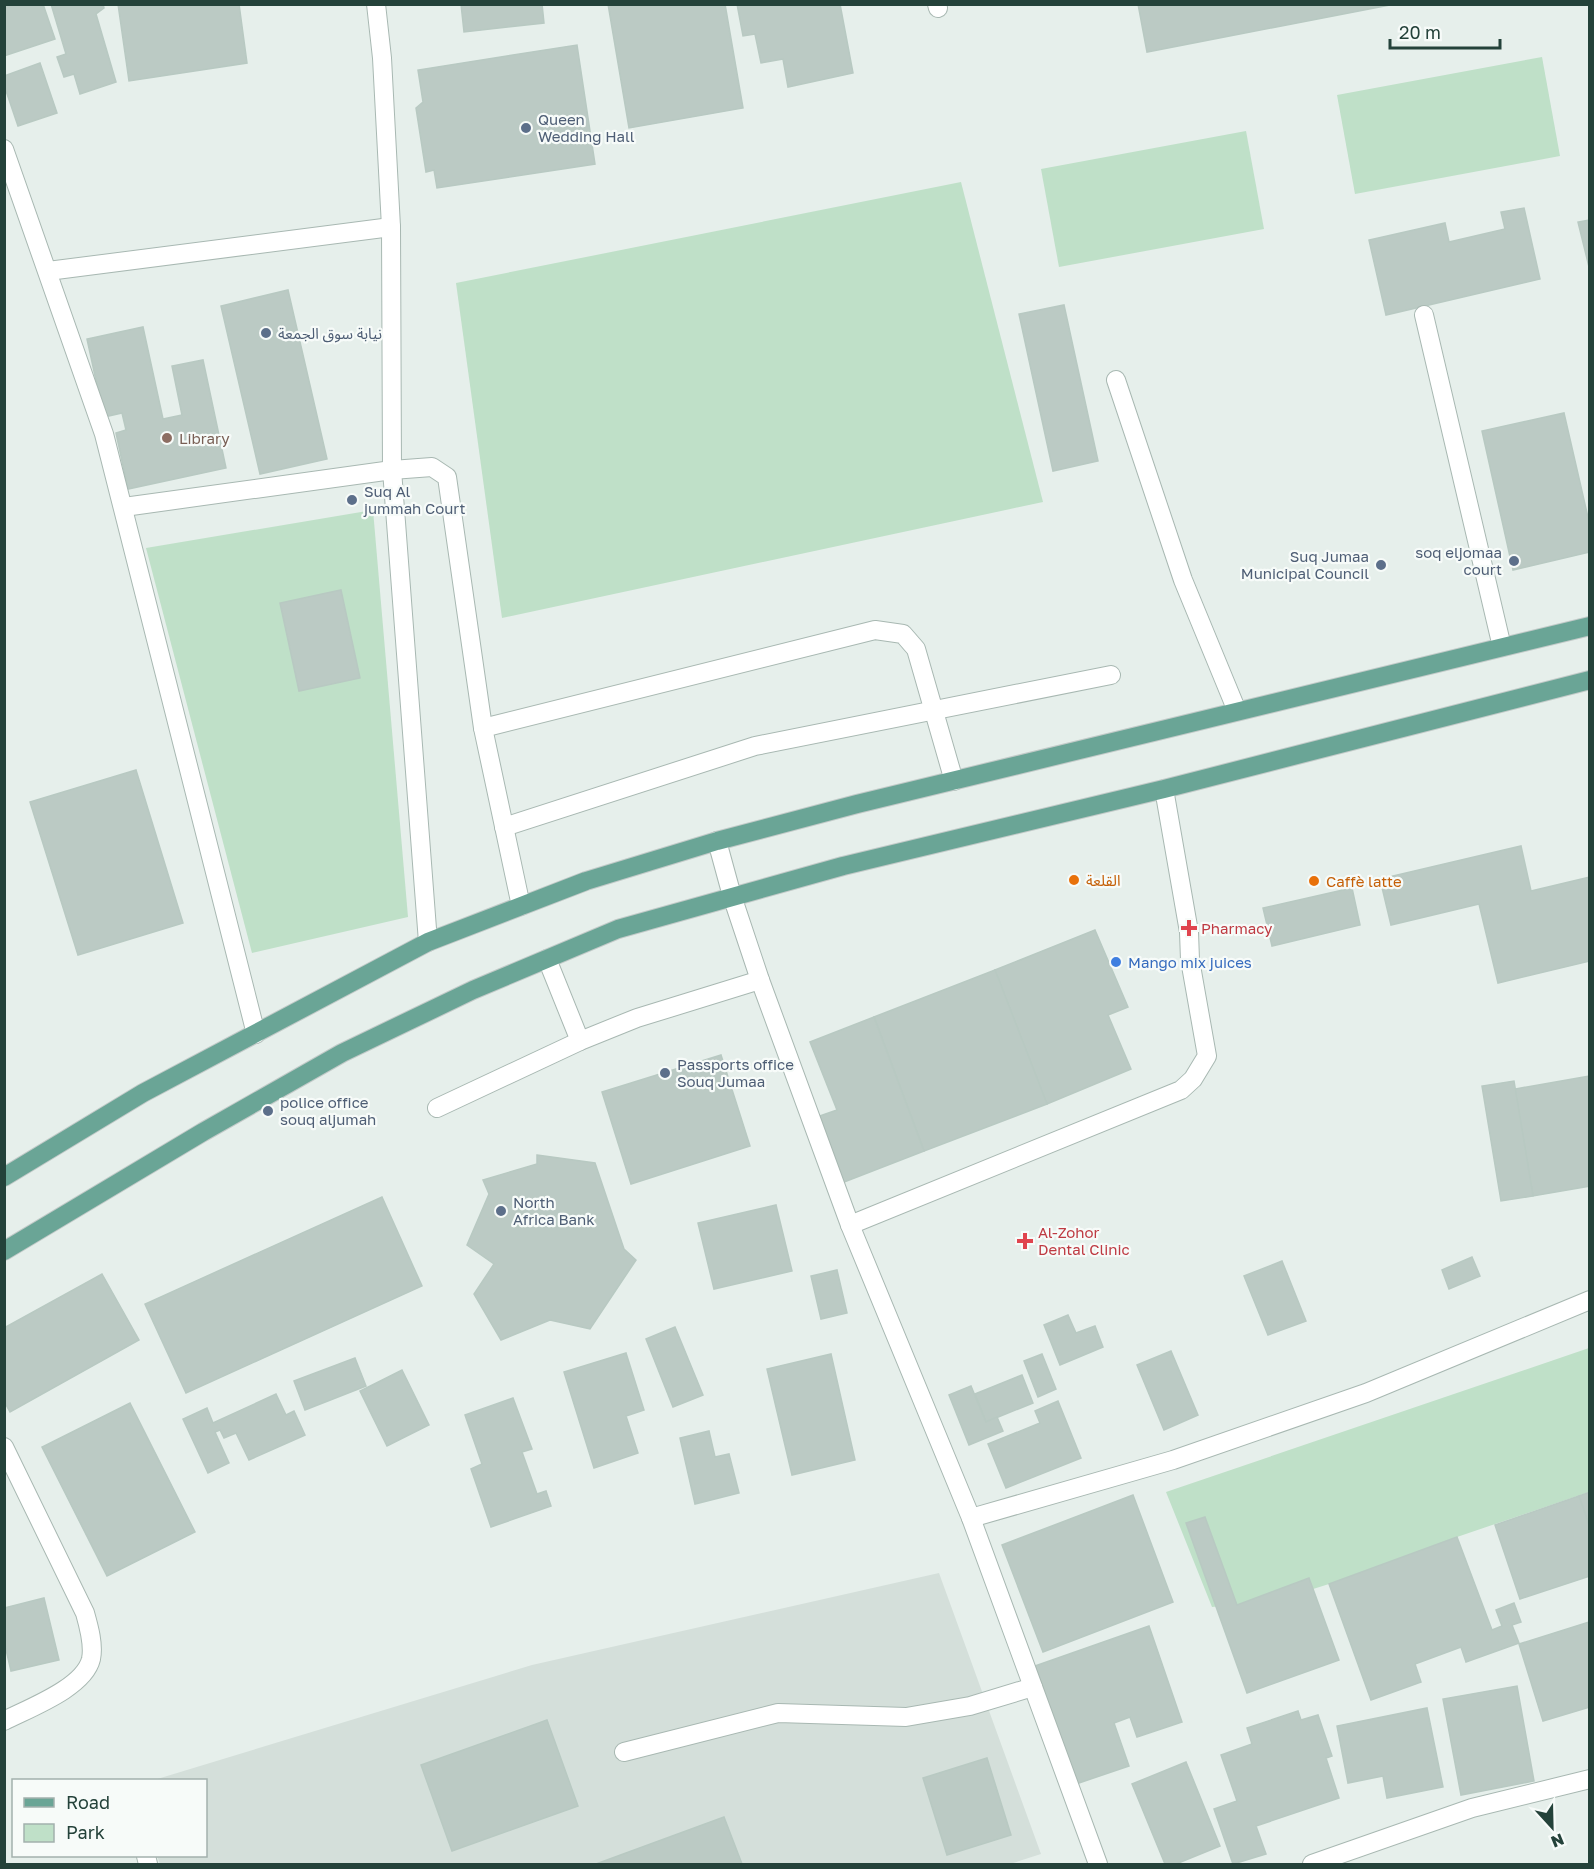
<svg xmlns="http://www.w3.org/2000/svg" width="1594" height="1869" font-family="'Golos Text','Noto Sans Arabic',sans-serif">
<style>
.built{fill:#d4dfda}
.green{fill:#bfe0c8}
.building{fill:#bbcac4;stroke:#b8c9c2;stroke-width:1.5}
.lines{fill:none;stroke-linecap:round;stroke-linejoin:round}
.minor-casing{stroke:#a8b8b2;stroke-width:20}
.major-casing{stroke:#c2cac8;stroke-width:20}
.minor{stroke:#fff;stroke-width:18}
.major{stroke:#6aa596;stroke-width:18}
.service-dot{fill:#5c6f8a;stroke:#f7fbf9;stroke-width:2}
.education-dot{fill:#8d6e63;stroke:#f7fbf9;stroke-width:2}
.food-dot{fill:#e8710a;stroke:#f7fbf9;stroke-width:2}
.health-dot{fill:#e0444e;stroke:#f7fbf9;stroke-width:2}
.shop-dot{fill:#3f7fe0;stroke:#f7fbf9;stroke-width:2}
.labels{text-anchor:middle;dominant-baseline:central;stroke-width:4.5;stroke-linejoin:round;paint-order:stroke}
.service-label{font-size:15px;fill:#4e5e75;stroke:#f7fbf9;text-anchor:start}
.education-label{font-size:15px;fill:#785e54;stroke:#f7fbf9;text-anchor:start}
.food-label{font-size:15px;fill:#c56008;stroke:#f7fbf9;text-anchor:start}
.health-label{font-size:15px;fill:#be3a42;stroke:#f7fbf9;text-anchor:start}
.shop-label{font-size:15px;fill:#366cbe;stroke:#f7fbf9;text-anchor:start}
</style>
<rect width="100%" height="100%" fill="#e6efeb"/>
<path class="built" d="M939,1573l102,281 -31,10h-850l-3,-8h49v-76h-52l378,-115z"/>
<g class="green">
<path d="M1542,57l18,99 -205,38 -18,-99z"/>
<path d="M1246,131l18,98 -205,38 -18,-98z"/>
<path d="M961,182l82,320 -541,116 -46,-335z"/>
<path d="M373,510l35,407 -156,36 -106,-405z"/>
<path d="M1589,1348v144l-132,45 -128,47 -54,17 -63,6 -46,-115z"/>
</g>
<g class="building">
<path d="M4,4h39l12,35 -51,17z"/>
<path d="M51,4h52l1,4 -8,6 20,68 -36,12 -6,-20 -10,3 -7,-20 9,-3z"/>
<path d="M118,4h121l8,59 -118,18z"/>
<path d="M461,4h81l2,19 -80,9z"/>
<path d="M608,4h117l18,104 -114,20z"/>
<path d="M737,4h103l13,69 -65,14 -5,-28 -22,4 -6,-29 -12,2z"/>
<path d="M1138,4h257l-248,48z"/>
<path d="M577,45l18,119 -158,24 -3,-18 -8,2 -10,-64 7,-6 -5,-32z"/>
<path d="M40,63l17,50 -39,13 -14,-41v-9z"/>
<path d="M1524,208l16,71 -154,36 -17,-75 76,-17 4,19 56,-13 -4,-17z"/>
<path d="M1590,220v51l-12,-49z"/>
<path d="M288,290l39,169 -67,15 -39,-168z"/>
<path d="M1064,305l34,156 -45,10 -34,-157z"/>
<path d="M143,327l20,92 19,-4 -10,-49 31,-6 23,108 -98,21 -12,-56 10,-3 -4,-17 -18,4 -17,-78z"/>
<path d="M1564,413l26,113v26l-77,18 -31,-139z"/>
<path d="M341,590l19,88 -61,13 -19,-88z"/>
<path d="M136,770l47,153 -105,32 -48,-153z"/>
<path d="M1521,846l10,45 59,-14v84l-92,22 -19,-79 -88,21 -11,-46z"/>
<path d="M1352,888l8,37 -88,21 -9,-38z"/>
<path d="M1095,930l33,77 -20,8 23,54 -84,35 -52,-134z"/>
<path d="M995,970l52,134 -123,47 -50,-134z"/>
<path d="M874,1017l50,134 -85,33 -25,-66 23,-8 -27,-68z"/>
<path d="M721,1055l29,91 -119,38 -29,-92z"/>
<path d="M1590,1076v110l-57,10 -18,-107z"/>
<path d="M1514,1081l19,115 -32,5 -19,-115z"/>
<path d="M537,1155l58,8 29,86 12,11 -46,69 -40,-9 -49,20 -27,-46 20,-30 -27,-19 22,-51 -6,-14 54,-16z"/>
<path d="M382,1197l40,89 -236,107 -41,-89z"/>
<path d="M776,1205l16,66 -78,18 -16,-66z"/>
<path d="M1472,1257l8,19 -31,13 -7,-19z"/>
<path d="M1282,1261l24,60 -38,14 -24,-59z"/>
<path d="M837,1270l10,43 -26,6 -10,-43z"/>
<path d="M102,1274l37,66 -129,72 -6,-11v-73z"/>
<path d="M1068,1315l8,18 19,-7 8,21 -43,18 -16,-40z"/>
<path d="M675,1327l28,68 -30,12 -27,-68z"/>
<path d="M1171,1351l27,64 -34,15 -27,-65z"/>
<path d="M626,1353l18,57 -18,6 12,37 -44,15 -30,-96z"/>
<path d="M831,1354l24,106 -63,15 -25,-106z"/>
<path d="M1042,1354l14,35 -18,8 -14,-36z"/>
<path d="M355,1358l11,28 -61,24 -11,-29z"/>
<path d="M402,1370l27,55 -42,21 -27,-55z"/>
<path d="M1022,1375l11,28 -47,19 -11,-28z"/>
<path d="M971,1386l15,36 11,-5 6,14 -34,14 -20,-50z"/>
<path d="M276,1394l10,21 8,-4 11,24 -56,25 -13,-27 -12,5 -4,-8 -5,2 14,31 -21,10 -25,-54 24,-11 6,15z"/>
<path d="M513,1398l19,51 -10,3 15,42 9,-3 5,15 -60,21 -20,-58 11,-5 -17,-49z"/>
<path d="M1058,1401l23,57 -75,30 -18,-44 52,-21 -5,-12z"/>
<path d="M130,1403l65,129 -88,44 -65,-129z"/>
<path d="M709,1431l6,26 14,-3 10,39 -44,11 -15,-66z"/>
<path d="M1590,1492v36l-11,-32z"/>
<path d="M1133,1495l40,107 -130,50 -41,-107z"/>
<path d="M1579,1496l11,32v48l-70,23 -25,-74z"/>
<path d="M1205,1517l32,88 72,-27 30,82 -92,33 -61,-170z"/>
<path d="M1457,1537l35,93 10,-4 -6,-16 18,-7 7,19 -9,3 7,18 -53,19 -5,-15 -46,17 6,18 -50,18 -42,-116z"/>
<path d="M44,1598l15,62 -48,11 -7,-30v-33z"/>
<path d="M1589,1622l1,85 -47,14 -24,-77z"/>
<path d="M1149,1626l33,96 -45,15 -7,-20 -16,6 15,43 -53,18 -41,-118z"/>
<path d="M1517,1686l17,95 -73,14 -18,-96z"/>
<path d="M1427,1708l16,79 -56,11 -4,-22 -35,7 -11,-57z"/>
<path d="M1298,1711l3,9 17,-5 14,41 -6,2 13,40 -83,28 10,28 -33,10 -19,-55 23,-8 -16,-46 31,-11 -5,-16z"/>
<path d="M547,1720l31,86 -126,45 -31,-86z"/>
<path d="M987,1758l24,77 -64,20 -24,-77z"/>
<path d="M1186,1762l34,84 -44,18h-11l-33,-80z"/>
<path d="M724,1817l18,47h-146z"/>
</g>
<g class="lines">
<defs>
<g id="minor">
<path d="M376,4l6,54 9,169 1,243 36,472"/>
<path d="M937,4l1,4"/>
<path d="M4,149l100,285 152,600"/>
<path d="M48,271l343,-44"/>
<path d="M1424,315l78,332"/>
<path d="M1116,380l67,200 54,131"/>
<path d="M124,507l268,-37 40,-3 15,10 36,251 38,178"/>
<path d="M483,728l392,-98 28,4 13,15 38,132"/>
<path d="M504,827l251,-81 356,-71"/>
<path d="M717,841l15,55 28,84 90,245 121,293 127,346"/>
<path d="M547,959l33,82"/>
<path d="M437,1108l143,-67 57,-23 123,-38"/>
<path d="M850,1225l331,-135 12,-11 14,-23 -17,-96 -1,-28 -25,-143"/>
<path d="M4,1447l81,166c4,14 9,32 6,46 -7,29 -62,49 -87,62"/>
<path d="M971,1518l202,-58 193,-67 224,-93"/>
<path d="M624,1752l154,-39 128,4 64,-11 63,-19"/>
<path d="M146,1856l2,8"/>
<path d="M1312,1864l160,-56 118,-29"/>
</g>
<g id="major">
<path d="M4,1177l139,-84 285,-151 158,-61 131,-40 140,-37 733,-178"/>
<path d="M4,1251l199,-119 139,-79 131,-63 145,-61 225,-63 321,-77 426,-109"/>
</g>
</defs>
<use href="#minor" class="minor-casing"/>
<use href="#major" class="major-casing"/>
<use href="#minor" class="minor"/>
<use href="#major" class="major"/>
</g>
<g class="service-dot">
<circle cx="526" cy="128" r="6"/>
<circle cx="266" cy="333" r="6"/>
<circle cx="352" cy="500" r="6"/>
<circle cx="1514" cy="561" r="6"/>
<circle cx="1381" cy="565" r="6"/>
<circle cx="665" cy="1073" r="6"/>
<circle cx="268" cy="1111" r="6"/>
<circle cx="501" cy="1211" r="6"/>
</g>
<circle class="education-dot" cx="167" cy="438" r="6"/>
<g class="food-dot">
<circle cx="1074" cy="880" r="6"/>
<circle cx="1314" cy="881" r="6"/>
</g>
<g class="health-dot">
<path d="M1186 919h6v6h6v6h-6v6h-6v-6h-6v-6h6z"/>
<path d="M1022 1232h6v6h6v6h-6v6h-6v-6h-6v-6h6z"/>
</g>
<circle class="shop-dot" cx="1116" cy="962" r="6"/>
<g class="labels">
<g class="service-label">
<text x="538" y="119">Queen<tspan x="538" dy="17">Wedding Hall</tspan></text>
<text x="278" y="333">نيابة سوق الجمعة</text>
<text x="364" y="491">Suq Al<tspan x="364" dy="17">jummah Court</tspan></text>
<text x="1502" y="552" text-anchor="end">soq eljomaa<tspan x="1502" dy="17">court</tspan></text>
<text x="1369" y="556" text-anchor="end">Suq Jumaa<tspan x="1369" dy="17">Municipal Council</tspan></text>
<text x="677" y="1064">Passports office<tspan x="677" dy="17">Souq Jumaa</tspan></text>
<text x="280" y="1102">police office<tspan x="280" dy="17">souq aljumah</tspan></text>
<text x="513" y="1202">North<tspan x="513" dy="17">Africa Bank</tspan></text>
</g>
<g class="education-label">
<text x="179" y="438">Library</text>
</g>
<g class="food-label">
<text x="1086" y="880">القلعة</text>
<text x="1326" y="881">Caffè latte</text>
</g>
<g class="health-label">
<text x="1201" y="928">Pharmacy</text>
<text x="1038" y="1232">Al-Zohor<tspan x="1038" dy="17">Dental Clinic</tspan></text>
</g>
<g class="shop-label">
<text x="1128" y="962">Mango mix juices</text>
</g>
</g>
<rect width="1594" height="1869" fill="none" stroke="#24423a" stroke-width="12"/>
<rect x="12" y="1779" width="195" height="78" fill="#f7fbf9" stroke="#a3b1ad" stroke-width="1.5"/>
<rect x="24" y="1798" width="30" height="9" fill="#6aa596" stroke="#a3b1ad" stroke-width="1.5"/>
<text x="66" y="1809" font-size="18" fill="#24423a">Road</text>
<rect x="24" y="1824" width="30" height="18" fill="#bfe0c8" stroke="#a3b1ad" stroke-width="1.5"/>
<text x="66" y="1839" font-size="18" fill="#24423a">Park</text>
<g transform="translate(1552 1827) rotate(158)" stroke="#f7fbf9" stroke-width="4.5" paint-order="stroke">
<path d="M0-4.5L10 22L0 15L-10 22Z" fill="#24423a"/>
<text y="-9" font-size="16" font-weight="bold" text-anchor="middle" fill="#24423a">N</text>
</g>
<path d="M1390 39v9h110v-9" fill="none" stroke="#24423a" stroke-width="3"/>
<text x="1399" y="39" font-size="18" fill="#24423a" stroke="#f7fbf9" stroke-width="4.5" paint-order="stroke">20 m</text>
</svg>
